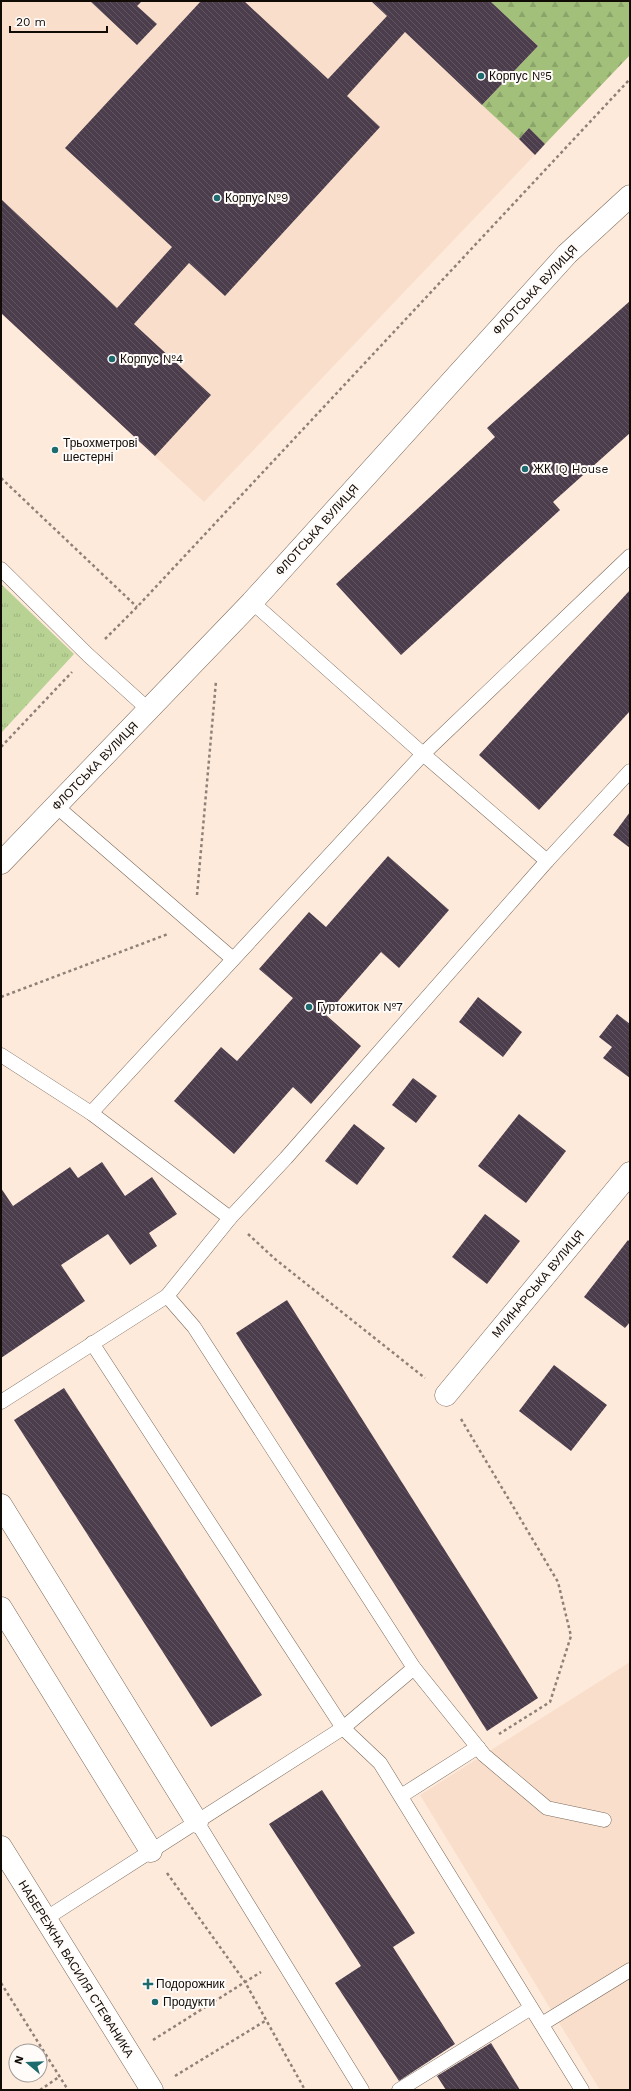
<svg xmlns="http://www.w3.org/2000/svg" width="631" height="2091" font-family="'Work Sans',sans-serif">
<style>
.built{fill:#f9dfcb}
.forest{fill:url(#forest-firs)}
.park{fill:url(#park-tufts)}
.building{fill:url(#building-back-hatch)}
.lines{fill:none;stroke-linecap:round;stroke-linejoin:round}
.lane-casing{stroke:#7b6a5c;stroke-width:15}
.street-casing{stroke:#7b6a5c;stroke-width:23}
.primary-casing{stroke:#7b6a5c;stroke-width:23}
.path{stroke:#8f8177;stroke-width:2.5;stroke-dasharray:3 3;stroke-linecap:butt}
.lane{stroke:#fff;stroke-width:14}
.street{stroke:#fff;stroke-width:22}
.primary{stroke:#fff;stroke-width:22}
.poi-dot{fill:#1d6a6f;stroke:#fffbf8;stroke-width:1.5}
.labels{text-anchor:middle;dominant-baseline:central;stroke-width:4;stroke-linejoin:round;paint-order:stroke}
.poi-label{font-size:12px;fill:#110b06;stroke:#fffbf8;text-anchor:start}
.street-label{font-size:12px;fill:#110b06;stroke:#fffbf8}
</style>
<defs>
<pattern id="forest-firs" width="22" height="20" patternUnits="userSpaceOnUse"><rect width="22" height="20" fill="#a3c07b"/><path d="M5 1l3.5 6h-7zM16 11l3.5 6h-7z" fill="#8ba469"/></pattern>
<pattern id="park-tufts" width="24" height="20" patternUnits="userSpaceOnUse"><rect width="24" height="20" fill="#b7d293"/><path d="M3 7l-1-3M5 7V3M7 7l1-3M15 17l-1-3M17 17v-4M19 17l1-3" fill="none" stroke="#9cb37d"/></pattern>
<pattern id="building-back-hatch" width="6" height="6" patternUnits="userSpaceOnUse"><rect width="6" height="6" fill="#4b3d4c"/><path d="M-1 5l2 2M0 0l6 6M5-1l2 2" fill="none" stroke="#615561"/></pattern>
</defs>
<rect width="100%" height="100%" fill="#feeadb"/>
<g class="built">
<path d="M1,1h629v54l-426,447 -203,-189z"/>
<path d="M630,1662v428h-30l-180,-295z"/>
</g>
<path class="forest" d="M490,1h140v54l-85,89 -16,-16 -10,11 -37,-34 56,-59z"/>
<path class="park" d="M1,584l73,70 -73,79z"/>
<g class="building">
<path d="M90,1h52l-5,5 20,18 -20,21z"/>
<path d="M201,1h43l84,78 59,-63 -16,-15h119l48,45 -56,59 -77,-73 -58,64 33,31 -155,169 -36,-33 -55,61 77,71 -56,61 -154,-143v-114l116,109 55,-61 -107,-99z"/>
<path d="M529,128l16,16 -10,11 -16,-16z"/>
<path d="M630,301v132l-77,69 7,8 -159,145 -65,-71 159,-147 -8,-9z"/>
<path d="M630,590v121l-91,99 -60,-55z"/>
<path d="M630,812v36l-17,-13z"/>
<path d="M388,856l61,54 -50,58 -18,-16 -55,63 35,31 -50,58 -18,-17 -59,67 -60,-53 47,-54 16,14 56,-63 -34,-29 50,-57 17,15z"/>
<path d="M478,997l44,35 -19,25 -44,-35z"/>
<path d="M617,1014l13,10v54l-27,-20 9,-11 -13,-10z"/>
<path d="M413,1078l24,18 -21,27 -24,-18z"/>
<path d="M519,1114l47,37 -40,52 -48,-37z"/>
<path d="M354,1124l31,24 -28,37 -32,-24z"/>
<path d="M102,1162l23,34 27,-19 25,37 -28,19 8,13 -27,19 -22,-31 -47,31 24,36 -84,57v-170l12,18 57,-39 8,11z"/>
<path d="M485,1214l35,27 -33,43 -35,-27z"/>
<path d="M628,1240l2,2v80l-5,6 -41,-31z"/>
<path d="M287,1300l251,398 -51,33 -251,-398z"/>
<path d="M554,1365l53,40 -36,46 -52,-40z"/>
<path d="M64,1388l198,307 -51,32 -197,-307z"/>
<path d="M322,1790l93,143 -22,14 62,97 -56,37 -64,-98 26,-17 -92,-142z"/>
<path d="M491,2043l29,47h-74l-9,-14z"/>
</g>
<g class="lines">
<defs>
<g id="lane">
<path d="M1,569l87,86 61,55"/>
<path d="M252,602l171,152 124,107"/>
<path d="M56,806l177,153"/>
<path d="M1,1055l90,58 139,105"/>
<path d="M91,1113l332,-359 207,-198"/>
<path d="M167,1296l27,31 220,341 70,87 63,53 57,12"/>
<path d="M92,1343l251,385 37,35 202,327"/>
<path d="M1,1402l166,-106 63,-78 56,-60 261,-297 83,-90"/>
<path d="M401,1796l77,-49"/>
<path d="M197,1822l165,268"/>
<path d="M45,1919l298,-191 71,-60"/>
<path d="M542,2024l88,-54"/>
<path d="M399,2090l132,-82"/>
</g>
<g id="street">
<path d="M1,863l251,-261 315,-348 63,-58"/>
<path d="M446,1395l184,-222"/>
<path d="M1,1505l196,317"/>
<path d="M1,1608l150,243"/>
</g>
<path id="primary" d="M1,1847l151,243"/>
</defs>
<use href="#lane" class="lane-casing"/>
<use href="#street" class="street-casing"/>
<use href="#primary" class="primary-casing"/>
<g class="path">
<path d="M1,478l136,129"/>
<path d="M105,639l32,-32 493,-528"/>
<path d="M1,747l71,-75"/>
<path d="M197,895l19,-214"/>
<path d="M1,997l167,-63"/>
<path d="M248,1234l27,25 150,119"/>
<path d="M461,1419l97,163 13,54 -21,66 -51,32"/>
<path d="M167,1873l78,109 60,108"/>
<path d="M1,1983l67,107"/>
<path d="M153,2040l108,-68"/>
<path d="M175,2076l90,-55"/>
<path d="M40,2090l19,-13"/>
</g>
<use href="#lane" class="lane"/>
<use href="#street" class="street"/>
<use href="#primary" class="primary"/>
</g>
<g class="poi-dot">
<circle cx="481" cy="76" r="4"/>
<circle cx="217" cy="198" r="4"/>
<circle cx="112" cy="359" r="4"/>
<circle cx="55" cy="450" r="4"/>
<circle cx="525" cy="469" r="4"/>
<circle cx="309" cy="1007" r="4"/>
<path d="M146 1978h4v4h4v4h-4v4h-4v-4h-4v-4h4z"/>
<circle cx="155" cy="2002" r="4"/>
</g>
<g class="labels">
<g class="poi-label">
<text x="489" y="76">Корпус №5</text>
<text x="225" y="198">Корпус №9</text>
<text x="120" y="359">Корпус №4</text>
<text x="63" y="443">Трьохметрові<tspan x="63" dy="14">шестерні</tspan></text>
<text x="533" y="469">ЖК IQ House</text>
<text x="317" y="1007">Гуртожиток №7</text>
<text x="156" y="1984">Подорожник</text>
<text x="163" y="2002">Продукти</text>
</g>
<g class="street-label">
<text transform="translate(535 290) rotate(-47)">ФЛОТСЬКА ВУЛИЦЯ</text>
<text transform="translate(317 530) rotate(-48)">ФЛОТСЬКА ВУЛИЦЯ</text>
<text transform="translate(95 766) rotate(-46)">ФЛОТСЬКА ВУЛИЦЯ</text>
<text transform="translate(538 1284) rotate(-50)">МЛИНАРСЬКА ВУЛИЦЯ</text>
<text transform="translate(76 1969) rotate(58)">НАБЕРЕЖНА ВАСИЛЯ СТЕФАНИКА</text>
</g>
</g>
<rect width="631" height="2091" fill="none" stroke="#110b06" stroke-width="4"/>
<g transform="translate(28 2063) rotate(289)"><circle r="19" fill="#fffbf8" stroke="#a09b97"/>
<path d="M0-3L7 15L0 10L-7 15Z" fill="#1d6a6f"/>
<text y="-6" font-size="11" font-weight="bold" text-anchor="middle" fill="#110b06">N</text>
</g>
<path d="M10 26v6h97v-6" fill="none" stroke="#110b06" stroke-width="2"/>
<text x="16" y="26" font-size="12" fill="#110b06" stroke="#fffbf8" stroke-width="3" paint-order="stroke">20 m</text>
</svg>
